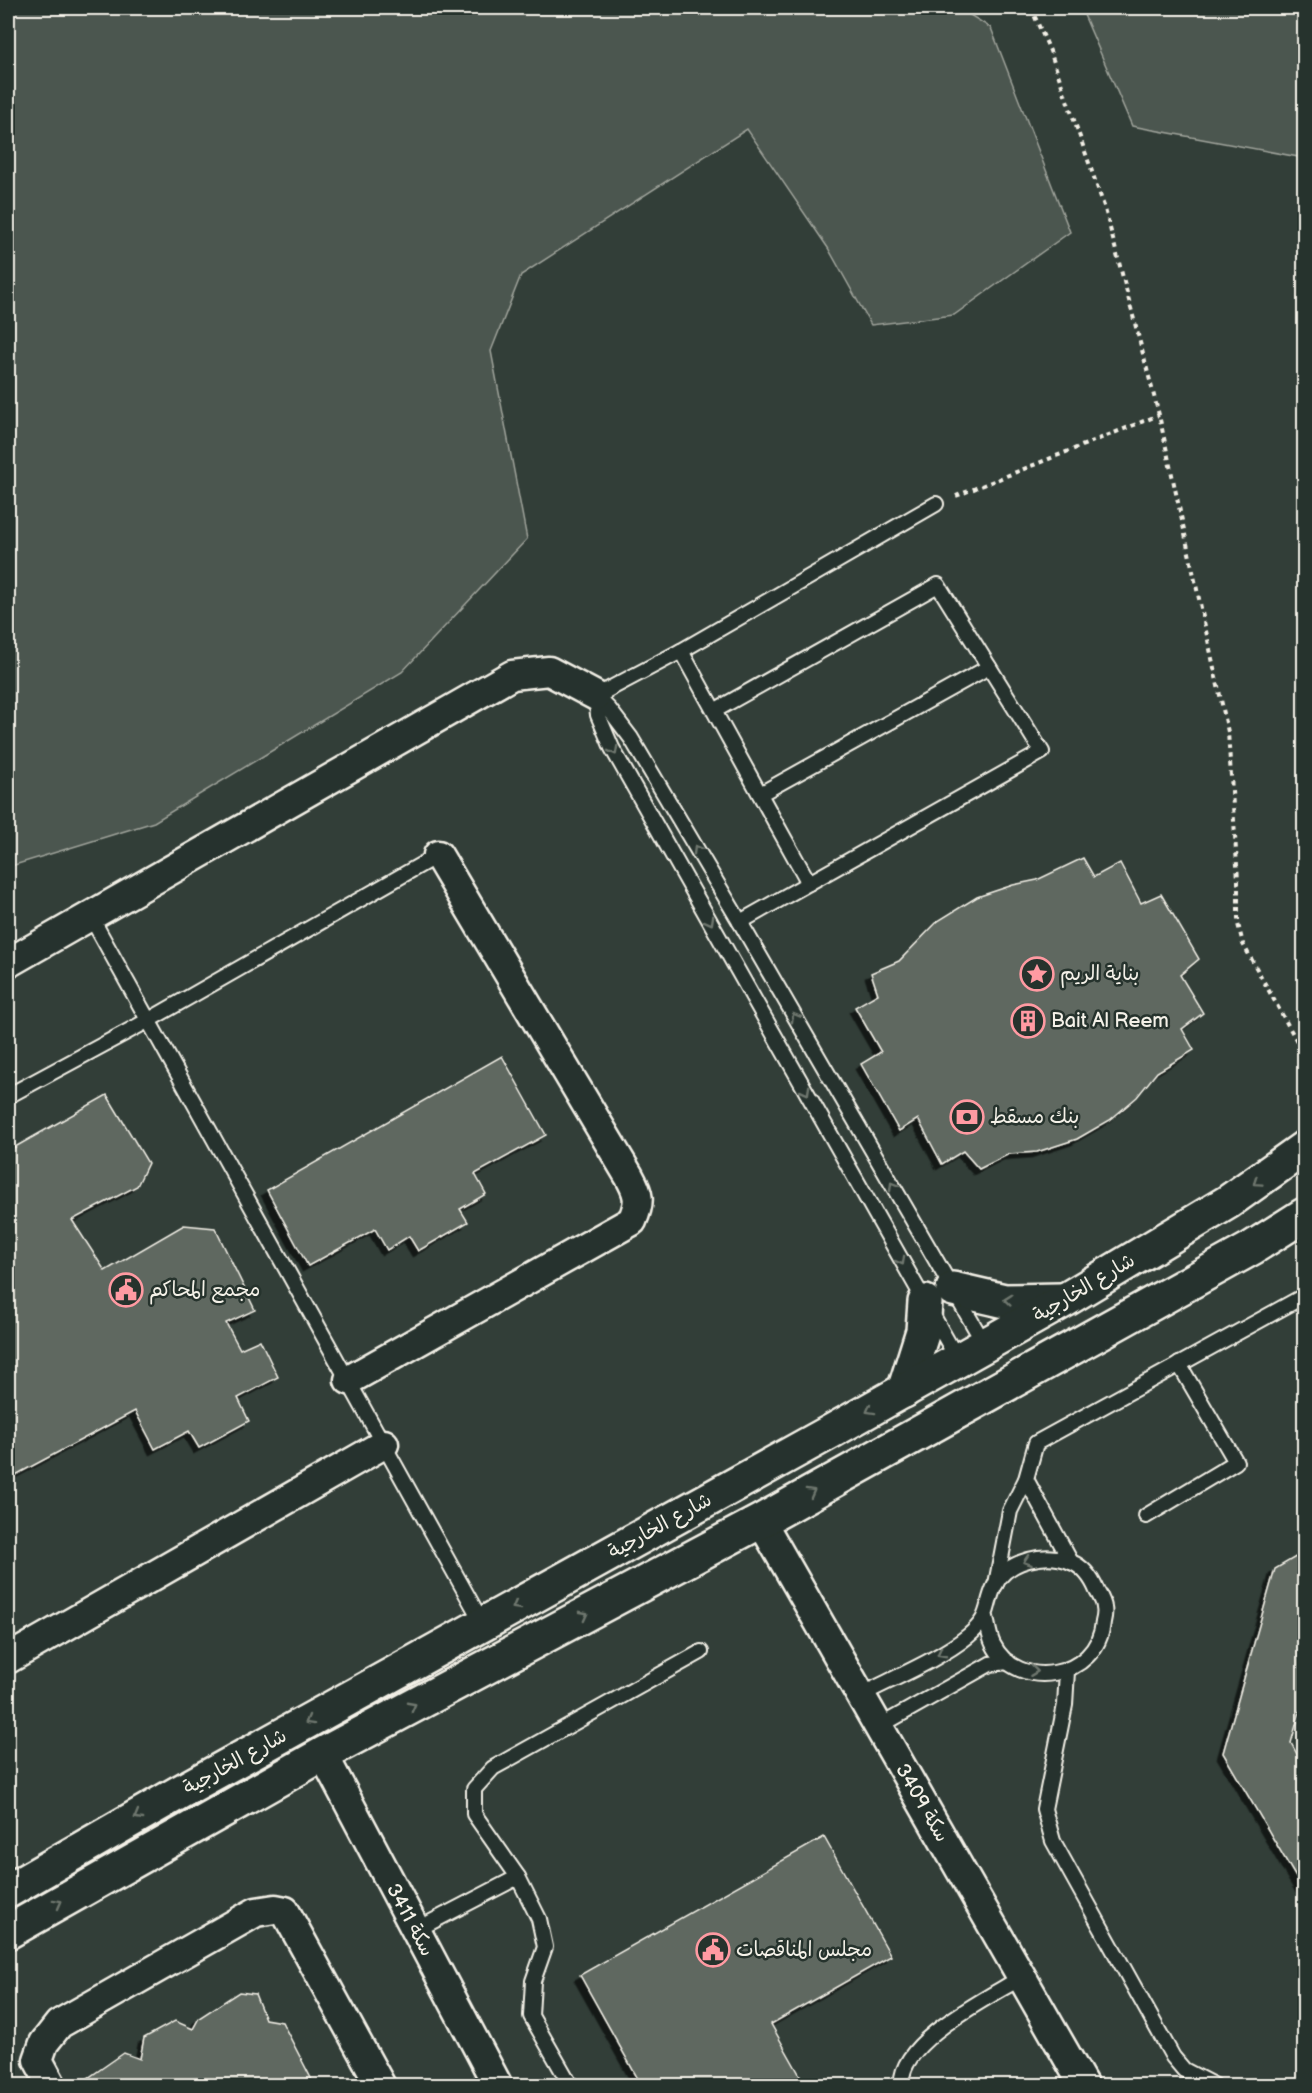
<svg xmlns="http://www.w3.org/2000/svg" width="1312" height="2093" font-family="'Balsamiq Sans','Playpen Sans Arabic',sans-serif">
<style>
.green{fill:#4c564f;stroke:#a0a49c;stroke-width:1.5}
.building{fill:#5f6861;stroke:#f4f1e8;stroke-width:1.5;filter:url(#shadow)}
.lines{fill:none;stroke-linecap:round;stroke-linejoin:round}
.lane-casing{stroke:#f4f1e8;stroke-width:18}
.street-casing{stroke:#f4f1e8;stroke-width:33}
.primary-casing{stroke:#f4f1e8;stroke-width:38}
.path{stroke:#f4f1e8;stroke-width:4;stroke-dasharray:4.5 4.5;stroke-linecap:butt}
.lane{stroke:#26332d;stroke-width:14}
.street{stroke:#26332d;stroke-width:28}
.primary{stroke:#26332d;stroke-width:33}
.oneway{stroke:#6e766e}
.labels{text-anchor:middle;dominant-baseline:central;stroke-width:5;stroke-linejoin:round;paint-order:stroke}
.poi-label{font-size:20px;fill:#f4f1e8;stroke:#26332d;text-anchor:start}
.street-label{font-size:20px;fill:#f4f1e8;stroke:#26332d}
</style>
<defs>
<filter id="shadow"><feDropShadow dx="-5.5" dy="5.5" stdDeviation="0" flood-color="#0009"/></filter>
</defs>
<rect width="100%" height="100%" fill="#323e38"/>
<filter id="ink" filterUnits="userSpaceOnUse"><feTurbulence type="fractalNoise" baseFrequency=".0167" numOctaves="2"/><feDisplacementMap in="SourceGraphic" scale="12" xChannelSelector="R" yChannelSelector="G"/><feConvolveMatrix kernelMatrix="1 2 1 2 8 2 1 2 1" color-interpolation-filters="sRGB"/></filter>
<g filter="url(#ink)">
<g class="green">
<path d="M8,8h951l32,20 79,204 -116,83 -83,10 -43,-77 -81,-119 -226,146 -30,76 36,188 -125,133 -248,150 -146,45z"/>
<path d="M1081,8h223v150l-172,-32z"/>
</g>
<g class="building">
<path d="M1083,858l11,19 26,-14 21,40 20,-9 38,65 -19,16 23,38 -21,16 12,21 -37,22 -20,25 -27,23 -33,19 -40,13 -28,2 -30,15 -16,-18 -21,13 -24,-45 -19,12 -38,-67 20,-12 -26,-45 23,-13 -7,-21 28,-12 39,-40 39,-24 36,-12 24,-5z"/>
<path d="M502,1056l44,79 -71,39 11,20 -26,15 8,13 -50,29 -9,-15 -22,14 -12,-21 -67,37 -41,-76z"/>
<path d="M107,1095l41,68 -11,23 -65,34 33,51 79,-46 31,3 40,82 -29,13 14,26 20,-9 18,37 -40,21 11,23 -50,27 -10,-17 -34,18 -20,-38 -127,68v-328z"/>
<path d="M1304,1552v145l-13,46 13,24v124l-81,-138 52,-184z"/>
<path d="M824,1837l67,119 -120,68 35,62h-164l-62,-111z"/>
<path d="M239,1992l16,2 10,25 17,3 33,64h-234v-3l43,-30 16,6 4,-21 31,-17 18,8 6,-11z"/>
</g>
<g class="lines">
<defs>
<g id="lane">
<path d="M681,651c43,78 85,155 128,232l233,-131 -104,-167 -224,126"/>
<path d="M596,696l2,19 14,33 346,612"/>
<path d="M596,696l13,13 22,29 109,184 245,423"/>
<path d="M596,696l85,-45 255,-147"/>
<path d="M760,794l229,-127"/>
<path d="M91,917l392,707"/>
<path d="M740,922l69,-39"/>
<path d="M8,1096l141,-76 289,-165"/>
<path d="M1026,1479l45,83"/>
<path d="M1146,1516l90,-54 -57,-98"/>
<path d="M996,1584l14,-73 16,-32 10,-36 268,-147"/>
<path d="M1067,1671l-2,34 -21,104 9,32 120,216 11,13 31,16"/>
<path d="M861,1695c33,-17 79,-36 107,-59 24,-20 16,-28 27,-51 12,-25 52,-34 76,-23 13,5 21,17 26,29 3,5 7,12 7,17 1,4 0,10 -1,14 -5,57 -86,71 -110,22 -4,-8 -5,-18 -7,-27"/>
<path d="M878,1727l112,-63 18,-2"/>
<path d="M416,1930l102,-53"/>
<path d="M571,2086l-40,-70 2,-35 12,-34 -6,-28 -21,-42 -44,-63v-25l19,-21 208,-116"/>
<path d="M902,2086c-6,-44 88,-89 120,-109"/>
</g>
<g id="street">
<path d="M8,963l504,-288 37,-4 47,25"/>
<path d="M349,1380l283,-159c9,-20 7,-27 -3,-45l-191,-321"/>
<path d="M761,1521l323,565"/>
<path d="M8,1659l376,-215"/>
<path d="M323,1754l175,332"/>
<path d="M52,2086l-14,-26 6,-17 15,-19 197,-112 19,-3 10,2 96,175"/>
</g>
<g id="primary">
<path d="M953,1289l52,12 56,-1"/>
<path d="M904,1391l19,-60 2,-29"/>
<path d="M8,1891l172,-99 652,-361 233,-131 163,-98 76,-54"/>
<path d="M8,1932l315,-178 438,-233 491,-273 52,-33"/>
</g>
</defs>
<use href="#lane" class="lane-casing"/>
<use href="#street" class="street-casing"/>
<use href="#primary" class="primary-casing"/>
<g class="path">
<path d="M1031,8l19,43 55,158 54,206 69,317 10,148v44l5,20 61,110"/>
<path d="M956,496l203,-81"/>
</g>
<use href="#lane" class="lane"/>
<use href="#street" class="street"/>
<use href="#primary" class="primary"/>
</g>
<defs><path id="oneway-chevron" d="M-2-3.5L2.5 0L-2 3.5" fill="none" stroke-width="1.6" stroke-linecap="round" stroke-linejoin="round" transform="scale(1.5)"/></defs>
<g class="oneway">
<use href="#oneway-chevron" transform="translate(614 751) rotate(62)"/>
<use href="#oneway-chevron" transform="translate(697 849) rotate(-121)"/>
<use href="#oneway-chevron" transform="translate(710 921) rotate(61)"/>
<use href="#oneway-chevron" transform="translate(795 1017) rotate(-120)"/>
<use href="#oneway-chevron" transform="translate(806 1091) rotate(61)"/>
<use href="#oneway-chevron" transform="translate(1257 1182) rotate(146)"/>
<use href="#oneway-chevron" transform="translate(893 1186) rotate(-120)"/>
<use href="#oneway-chevron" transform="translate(901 1261) rotate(61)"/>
<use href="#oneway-chevron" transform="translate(1008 1300) rotate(-174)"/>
<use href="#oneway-chevron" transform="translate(870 1410) rotate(151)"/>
<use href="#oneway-chevron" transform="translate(811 1492) rotate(-29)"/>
<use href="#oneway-chevron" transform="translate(1027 1561) rotate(161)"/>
<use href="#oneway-chevron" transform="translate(516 1606) rotate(151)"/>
<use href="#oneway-chevron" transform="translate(584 1615) rotate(-28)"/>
<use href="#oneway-chevron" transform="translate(941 1653) rotate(152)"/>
<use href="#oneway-chevron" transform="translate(1034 1671) rotate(7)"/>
<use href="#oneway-chevron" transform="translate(412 1706) rotate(-28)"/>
<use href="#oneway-chevron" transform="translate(309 1721) rotate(151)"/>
<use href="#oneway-chevron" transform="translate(138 1816) rotate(150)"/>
<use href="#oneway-chevron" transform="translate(58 1903) rotate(-29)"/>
</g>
</g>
<defs>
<symbol id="sight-ring" viewBox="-11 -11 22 22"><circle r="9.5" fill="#26332d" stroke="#ff9aa2" stroke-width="1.5"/><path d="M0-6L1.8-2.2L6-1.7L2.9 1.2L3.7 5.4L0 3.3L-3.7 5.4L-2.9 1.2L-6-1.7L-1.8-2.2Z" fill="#ff9aa2"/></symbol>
<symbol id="building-ring" viewBox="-11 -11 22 22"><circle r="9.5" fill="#26332d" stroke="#ff9aa2" stroke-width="1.5"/><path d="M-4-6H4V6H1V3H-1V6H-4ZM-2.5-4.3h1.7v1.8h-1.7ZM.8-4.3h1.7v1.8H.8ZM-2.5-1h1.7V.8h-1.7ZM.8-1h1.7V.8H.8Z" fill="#ff9aa2"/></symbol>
<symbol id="bank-ring" viewBox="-11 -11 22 22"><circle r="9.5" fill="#26332d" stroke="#ff9aa2" stroke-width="1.5"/><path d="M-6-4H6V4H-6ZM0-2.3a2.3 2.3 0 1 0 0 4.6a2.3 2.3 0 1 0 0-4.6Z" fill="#ff9aa2"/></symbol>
<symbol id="civic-ring" viewBox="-11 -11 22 22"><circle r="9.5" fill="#26332d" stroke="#ff9aa2" stroke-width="1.5"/><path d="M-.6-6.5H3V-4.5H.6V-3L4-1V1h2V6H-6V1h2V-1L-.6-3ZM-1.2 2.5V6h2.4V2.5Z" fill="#ff9aa2"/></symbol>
</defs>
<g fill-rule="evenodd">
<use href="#sight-ring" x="1018" y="955" width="38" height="38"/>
<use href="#building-ring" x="1009" y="1002" width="38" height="38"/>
<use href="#bank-ring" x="948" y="1098" width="38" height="38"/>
<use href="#civic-ring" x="107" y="1271" width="38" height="38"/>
<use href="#civic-ring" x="694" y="1931" width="38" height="38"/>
</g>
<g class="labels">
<g class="poi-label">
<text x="1060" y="974">بناية الريم</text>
<text x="1051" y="1021">Bait Al Reem</text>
<text x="990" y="1117">بنك مسقط</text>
<text x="149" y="1290">مجمع المحاكم</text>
<text x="736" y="1950">مجلس المناقصات</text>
</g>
<g class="street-label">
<text transform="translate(1084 1288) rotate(-31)">شارع الخارجية</text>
<text transform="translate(660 1526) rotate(-29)">شارع الخارجية</text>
<text transform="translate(235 1762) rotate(-29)">شارع الخارجية</text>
<text transform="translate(922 1803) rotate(60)">سكة 3409</text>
<text transform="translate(410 1920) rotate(62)">سكة 3411</text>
</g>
</g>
<rect width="1312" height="2093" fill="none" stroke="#26332d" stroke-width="30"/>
<rect x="15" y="15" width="1282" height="2063" fill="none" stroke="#f4f1e8" stroke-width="2" filter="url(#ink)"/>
</svg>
